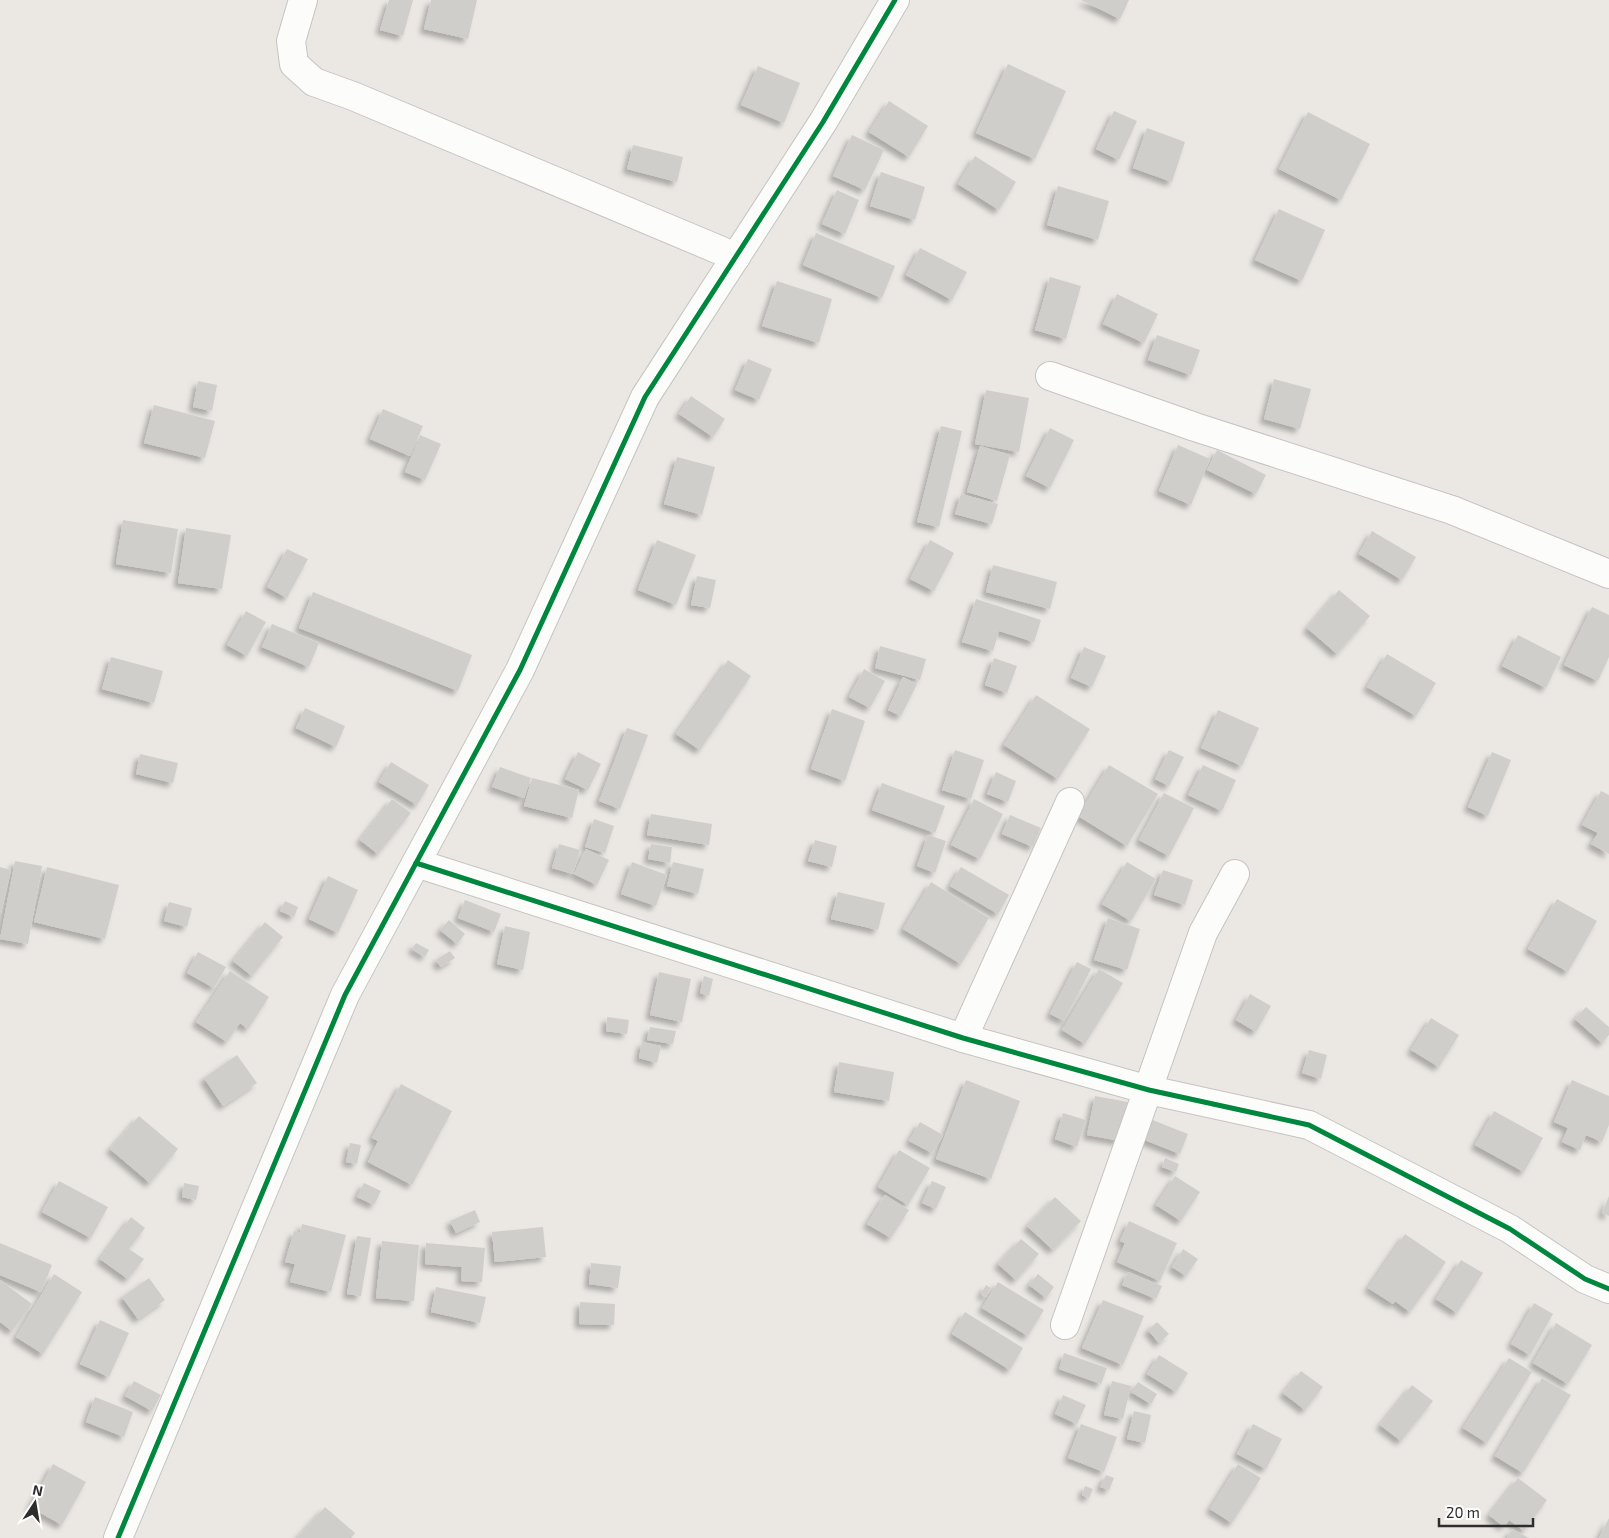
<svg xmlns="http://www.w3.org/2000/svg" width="1609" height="1538" font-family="'Exo 2',sans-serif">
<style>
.building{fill:#d0cecb;filter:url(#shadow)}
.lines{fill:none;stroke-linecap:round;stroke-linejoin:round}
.street-casing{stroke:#c5c4c4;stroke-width:30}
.street{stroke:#fcfcfb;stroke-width:28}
.cycleway-casing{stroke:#fff;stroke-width:8}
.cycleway{stroke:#00873e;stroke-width:5}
</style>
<defs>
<filter id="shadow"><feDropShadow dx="-4.5" dy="4.5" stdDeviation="2.5" flood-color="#0004"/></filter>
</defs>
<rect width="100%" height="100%" fill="#ebe8e4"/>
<g class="building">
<path d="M389,0h24l-10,36 -23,-6z"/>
<path d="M431,0h46l-9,39 -44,-10z"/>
<path d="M1081,0h48l-9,19z"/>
<path d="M1008,64l58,27 -31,68 -59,-26z"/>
<path d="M758,66l42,17 -16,40 -43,-18z"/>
<path d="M889,101l39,25 -19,31 -40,-25z"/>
<path d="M1114,111l23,10 -18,39 -23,-11z"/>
<path d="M1308,112l62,32 -29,56 -62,-31z"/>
<path d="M1147,128l38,14 -13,40 -39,-14z"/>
<path d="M852,135l32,15 -19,40 -32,-14z"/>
<path d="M633,145l50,12 -6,25 -50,-13z"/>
<path d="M975,156l41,26 -17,28 -41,-26z"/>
<path d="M881,172l44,15 -10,33 -45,-14z"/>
<path d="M1058,186l51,15 -11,39 -51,-15z"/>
<path d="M837,190l22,10 -14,34 -23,-10z"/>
<path d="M1279,209l46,21 -23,51 -47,-21z"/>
<path d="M816,233l79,33 -13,32 -79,-33z"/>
<path d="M920,248l47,24 -15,28 -46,-25z"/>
<path d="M1050,277l31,9 -15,53 -31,-9z"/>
<path d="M777,281l55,18 -13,44 -57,-17z"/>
<path d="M1117,294l41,20 -14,29 -41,-19z"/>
<path d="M1157,335l43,15 -9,25 -43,-15z"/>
<path d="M748,359l24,10 -13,31 -24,-10z"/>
<path d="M1274,379l37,10 -11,40 -36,-10z"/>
<path d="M198,381l19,4 -5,26 -19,-4z"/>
<path d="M986,390l43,8 -10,54 -44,-8z"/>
<path d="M691,396l34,23 -12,18 -34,-23z"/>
<path d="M154,405l61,16 -10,37 -61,-15z"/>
<path d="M383,409l40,17 -13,30 -40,-17z"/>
<path d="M941,426l21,5 -23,96 -22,-5z"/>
<path d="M1050,428l24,12 -24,48 -24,-12z"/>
<path d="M420,435l21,9 -16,36 -20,-8z"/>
<path d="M1178,445l32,14 -19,46 -32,-14z"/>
<path d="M980,446l30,9 -13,46 -30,-9z"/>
<path d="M1217,450l49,25 -10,19 -49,-24z"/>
<path d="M677,457l38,10 -13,48 -38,-11z"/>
<path d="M961,494l37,10 -6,20 -37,-10z"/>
<path d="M123,520l55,9 -7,44 -55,-9z"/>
<path d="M186,528l45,7 -9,54 -44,-6z"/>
<path d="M1372,531l44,26 -14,23 -43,-26z"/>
<path d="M657,540l39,15 -20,50 -38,-15z"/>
<path d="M930,540l24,13 -20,38 -24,-12z"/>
<path d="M287,549l21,10 -21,39 -20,-11z"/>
<path d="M993,565l64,17 -7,27 -64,-17z"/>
<path d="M697,576l19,4 -6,28 -19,-3z"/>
<path d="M1339,590l31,26 -33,38 -30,-26z"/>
<path d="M313,592l159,63 -14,36 -159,-63z"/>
<path d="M976,599l65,21 -7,22 -35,-11 -6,20 -31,-9z"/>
<path d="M1592,607l17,8v42l-11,24 -34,-16z"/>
<path d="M246,611l20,11 -19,34 -20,-11z"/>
<path d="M272,624l47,19 -10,24 -47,-20z"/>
<path d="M1518,635l43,22 -15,31 -44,-22z"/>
<path d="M880,646l46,13 -6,21 -45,-12z"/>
<path d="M1084,647l22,9 -14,31 -21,-9z"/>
<path d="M1387,654l49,29 -20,33 -49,-29z"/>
<path d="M111,657l52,14 -9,32 -52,-14z"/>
<path d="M994,658l23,8 -10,27 -22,-8z"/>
<path d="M728,660l23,16 -51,74 -24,-16z"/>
<path d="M864,669l21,12 -15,27 -21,-11z"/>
<path d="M903,677l14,7 -16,32 -13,-6z"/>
<path d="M1036,695l54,34 -32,50 -54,-34z"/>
<path d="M305,708l40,18 -9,21 -40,-19z"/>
<path d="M832,709l33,12 -20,60 -34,-12z"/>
<path d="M1218,710l41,18 -17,38 -41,-18z"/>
<path d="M627,728l21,7 -28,74 -21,-8z"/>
<path d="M955,750l29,10 -13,39 -29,-9z"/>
<path d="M1169,750l15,7 -15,29 -14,-7z"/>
<path d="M578,752l23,12 -13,26 -23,-11z"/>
<path d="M1492,752l19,8 -23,56 -20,-9z"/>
<path d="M140,754l38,9 -5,20 -37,-9z"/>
<path d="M391,762l38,23 -12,20 -38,-23z"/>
<path d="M1109,765l49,29 -31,52 -49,-30z"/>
<path d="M1203,765l33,15 -14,31 -34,-16z"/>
<path d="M500,767l31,11 -7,20 -32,-11z"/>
<path d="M996,772l20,9 -8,21 -21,-8z"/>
<path d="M532,778l47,12 -7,28 -48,-12z"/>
<path d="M882,783l63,23 -10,27 -63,-23z"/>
<path d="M1601,791l8,4v59l-18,-10 7,-11 -16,-8z"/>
<path d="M1164,793l30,15 -25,48 -30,-16z"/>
<path d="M392,799l19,14 -33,41 -18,-14z"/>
<path d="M974,799l29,15 -23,45 -29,-14z"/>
<path d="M651,814l61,10 -3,21 -62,-10z"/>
<path d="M1010,815l31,13 -8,19 -31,-13z"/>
<path d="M594,819l20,7 -9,27 -20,-6z"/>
<path d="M928,835l18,6 -11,32 -18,-7z"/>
<path d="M815,840l22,6 -5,21 -24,-6z"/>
<path d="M559,844l21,6 -7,24 -21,-6z"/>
<path d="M651,844l21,3 -2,16 -22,-4z"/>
<path d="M586,849l23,11 -12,25 -23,-11z"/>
<path d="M15,861l27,5 -14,78 -28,-5z"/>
<path d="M632,862l35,13 -11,31 -35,-12z"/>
<path d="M673,862l31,7 -6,25 -31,-8z"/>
<path d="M1127,862l29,17 -25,42 -29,-17z"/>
<path d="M0,867l11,3 -10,43h-1z"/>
<path d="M47,867l72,18 -14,54 -71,-17z"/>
<path d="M961,867l48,28 -11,19 -48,-28z"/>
<path d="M1163,870l30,10 -8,25 -31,-10z"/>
<path d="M328,876l30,14 -20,43 -29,-14z"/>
<path d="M931,882l58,36 -28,46 -58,-35z"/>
<path d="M838,892l47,11 -7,27 -47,-11z"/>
<path d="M1557,899l40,22 -29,51 -40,-23z"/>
<path d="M465,900l36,14 -7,18 -36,-14z"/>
<path d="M285,901l13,6 -4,10 -14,-6z"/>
<path d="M169,902l23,6 -5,19 -23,-6z"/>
<path d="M1108,918l32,11 -13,41 -33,-10z"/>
<path d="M449,920l16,14 -8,10 -17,-14z"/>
<path d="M265,922l18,15 -31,39 -19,-15z"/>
<path d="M505,926l25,6 -7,38 -26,-6z"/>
<path d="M416,943l13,7 -4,7 -13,-8z"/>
<path d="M450,951l5,7 -14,9 -5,-7z"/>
<path d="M198,952l28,15 -12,21 -27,-15z"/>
<path d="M1077,962l14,7 -27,52 -14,-7z"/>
<path d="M1099,969l24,14 -38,61 -23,-14z"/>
<path d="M230,971l39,26 -21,32 -8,-6 -13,19 -31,-20z"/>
<path d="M659,972l32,7 -9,43 -32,-7z"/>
<path d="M704,976l9,3 -4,17 -9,-3z"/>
<path d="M1250,994l21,12 -15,26 -20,-12z"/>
<path d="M1586,1007l23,20v8l-7,8 -27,-24z"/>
<path d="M607,1017l22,3 -2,14 -21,-3z"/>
<path d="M1431,1018l28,17 -20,32 -28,-17z"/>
<path d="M650,1027l26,4 -3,13 -26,-4z"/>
<path d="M642,1042l19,4 -4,17 -18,-5z"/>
<path d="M1309,1050l18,5 -6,24 -19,-6z"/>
<path d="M237,1055l20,28 -34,23 -19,-28z"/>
<path d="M839,1062l55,10 -5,29 -55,-9z"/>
<path d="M966,1080l54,21 -29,78 -55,-20z"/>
<path d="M1572,1080l37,16v29l-7,17 -16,-7 -6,15 -18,-8 6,-14 -14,-6z"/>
<path d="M401,1084l51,27 -40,74 -44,-23 10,-21 -6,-3z"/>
<path d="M1095,1096l33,6 -8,39 -33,-6z"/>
<path d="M1494,1111l49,27 -19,34 -49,-27z"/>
<path d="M1063,1113l23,7 -9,27 -22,-8z"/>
<path d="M139,1116l39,33 -28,34 -40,-34z"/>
<path d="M1145,1117l43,17 -8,20 -43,-17z"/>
<path d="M920,1122l23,13 -11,18 -23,-12z"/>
<path d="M350,1143l11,2 -4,19 -11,-2z"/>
<path d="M899,1150l31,18 -22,37 -30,-18z"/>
<path d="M1165,1158l14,6 -3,8 -14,-5z"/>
<path d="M1175,1176l25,16 -19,29 -25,-16z"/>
<path d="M59,1181l49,26 -17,31 -49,-26z"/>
<path d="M932,1181l14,6 -10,22 -14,-6z"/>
<path d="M184,1183l15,3 -3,14 -14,-3z"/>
<path d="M364,1183l17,8 -7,14 -17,-8z"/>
<path d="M885,1195l24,15 -18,28 -24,-14z"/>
<path d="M1609,1196v20l-7,-3z"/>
<path d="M1055,1197l26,24 -28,29 -26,-24z"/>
<path d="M475,1210l5,12 -24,11 -6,-12z"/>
<path d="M131,1217l14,11 -16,21 15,10 -16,20 -28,-20z"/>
<path d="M1129,1221l48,22 -17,38 -43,-19 8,-19 -5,-2z"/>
<path d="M302,1224l44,11 -15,57 -41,-10 5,-18 -10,-2 9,-31 6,2z"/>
<path d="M543,1227l3,30 -51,5 -3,-30z"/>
<path d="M1405,1234l41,28 -36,50 -15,-11 -2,3 -25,-16z"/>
<path d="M357,1236l14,2 -10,58 -14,-2z"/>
<path d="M1021,1239l18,15 -23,26 -18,-16z"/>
<path d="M382,1241l37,4 -5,56 -38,-3z"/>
<path d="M0,1243l52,22 -11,27 -41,-17z"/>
<path d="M426,1243l59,5 -3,34 -21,-1 1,-14 -37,-3z"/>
<path d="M1183,1249l15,10 -12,17 -14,-9z"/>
<path d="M1461,1260l22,13 -26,40 -21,-14z"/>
<path d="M591,1263l30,3 -3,22 -29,-4z"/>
<path d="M1128,1272l34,14 -6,13 -34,-14z"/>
<path d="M54,1274l28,18 -39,62 -27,-17z"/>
<path d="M1038,1274l16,13 -8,11 -17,-13z"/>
<path d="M149,1278l16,22 -27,19 -16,-22z"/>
<path d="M0,1280l32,24 -20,27 -12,-9z"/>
<path d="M998,1282l46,28 -16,26 -46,-28z"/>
<path d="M986,1285l5,3 -6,9 -4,-3z"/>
<path d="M436,1287l50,10 -6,26 -49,-11z"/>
<path d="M1103,1300l41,16 -21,49 -41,-17z"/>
<path d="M580,1302l35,2 -1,21 -35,-1z"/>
<path d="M1534,1303l19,11 -23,41 -19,-11z"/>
<path d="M965,1312l58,36 -13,22 -58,-36z"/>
<path d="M100,1320l29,13 -20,44 -29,-13z"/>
<path d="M1157,1322l12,12 -10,9 -11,-13z"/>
<path d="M1556,1323l36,22 -24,39 -35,-21z"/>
<path d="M1064,1353l43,15 -6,16 -42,-15z"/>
<path d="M1159,1355l29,18 -12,19 -29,-18z"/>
<path d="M1509,1358l23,14 -45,71 -24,-15z"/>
<path d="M1301,1371l22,16 -18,23 -22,-17z"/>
<path d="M1542,1378l29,17 -48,78 -28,-17z"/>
<path d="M134,1381l27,14 -9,16 -27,-15z"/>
<path d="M1112,1381l19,5 -8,33 -19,-4z"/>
<path d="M1138,1382l19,12 -6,10 -20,-12z"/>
<path d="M1412,1385l21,16 -32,40 -21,-16z"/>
<path d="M1063,1395l23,10 -9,19 -22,-10z"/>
<path d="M95,1397l38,15 -9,25 -38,-15z"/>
<path d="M1134,1411l17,4 -6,28 -18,-4z"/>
<path d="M1081,1424l36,13 -13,35 -36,-14z"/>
<path d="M1253,1424l29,15 -16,30 -29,-15z"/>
<path d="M53,1464l33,18 -24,43 -32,-18z"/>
<path d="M1238,1464l23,14 -29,45 -22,-14z"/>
<path d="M1106,1475l8,3 -5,12 -9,-3z"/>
<path d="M1518,1478l29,22 -23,31 -15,-11 -5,7 -15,-12z"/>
<path d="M1085,1486l8,3 -4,9 -7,-3z"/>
<path d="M325,1507l30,26 -4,5h-54z"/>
<path d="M1609,1518v20h-10z"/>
<path d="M1512,1529l17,9h-22z"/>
</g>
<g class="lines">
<defs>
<g id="street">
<path d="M303,0l-12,41 3,23 20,18 39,14 383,161"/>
<path d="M1050,376l145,51 257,83 157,64"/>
<path d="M416,863l547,175 186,52 160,35 201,104 75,50 24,10"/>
<path d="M963,1038l107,-236"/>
<path d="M1065,1325l138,-392 32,-59"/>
<path d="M118,1538l227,-543 175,-325 125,-273 178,-275 72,-122"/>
</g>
</defs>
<use href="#street" class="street-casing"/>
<use href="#street" class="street"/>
<defs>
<g id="cycleway">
<path d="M416,863l547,175 186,52 160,35 201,104 75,50 24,10"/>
<path d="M118,1538l227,-543 175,-325 125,-273 178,-275 72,-122"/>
</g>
</defs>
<use href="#cycleway" class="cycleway-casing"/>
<use href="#cycleway" class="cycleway"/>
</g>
<g transform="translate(35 1503) rotate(12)" stroke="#ffffff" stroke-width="4" paint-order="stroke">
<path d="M0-4L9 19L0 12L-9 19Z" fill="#2d2d2d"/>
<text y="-8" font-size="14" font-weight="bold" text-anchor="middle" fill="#2d2d2d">N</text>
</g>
<path d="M1439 1518v8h94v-8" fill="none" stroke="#2d2d2d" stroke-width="2.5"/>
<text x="1446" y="1518" font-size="15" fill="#2d2d2d" stroke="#ffffff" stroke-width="4" paint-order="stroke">20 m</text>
</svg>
